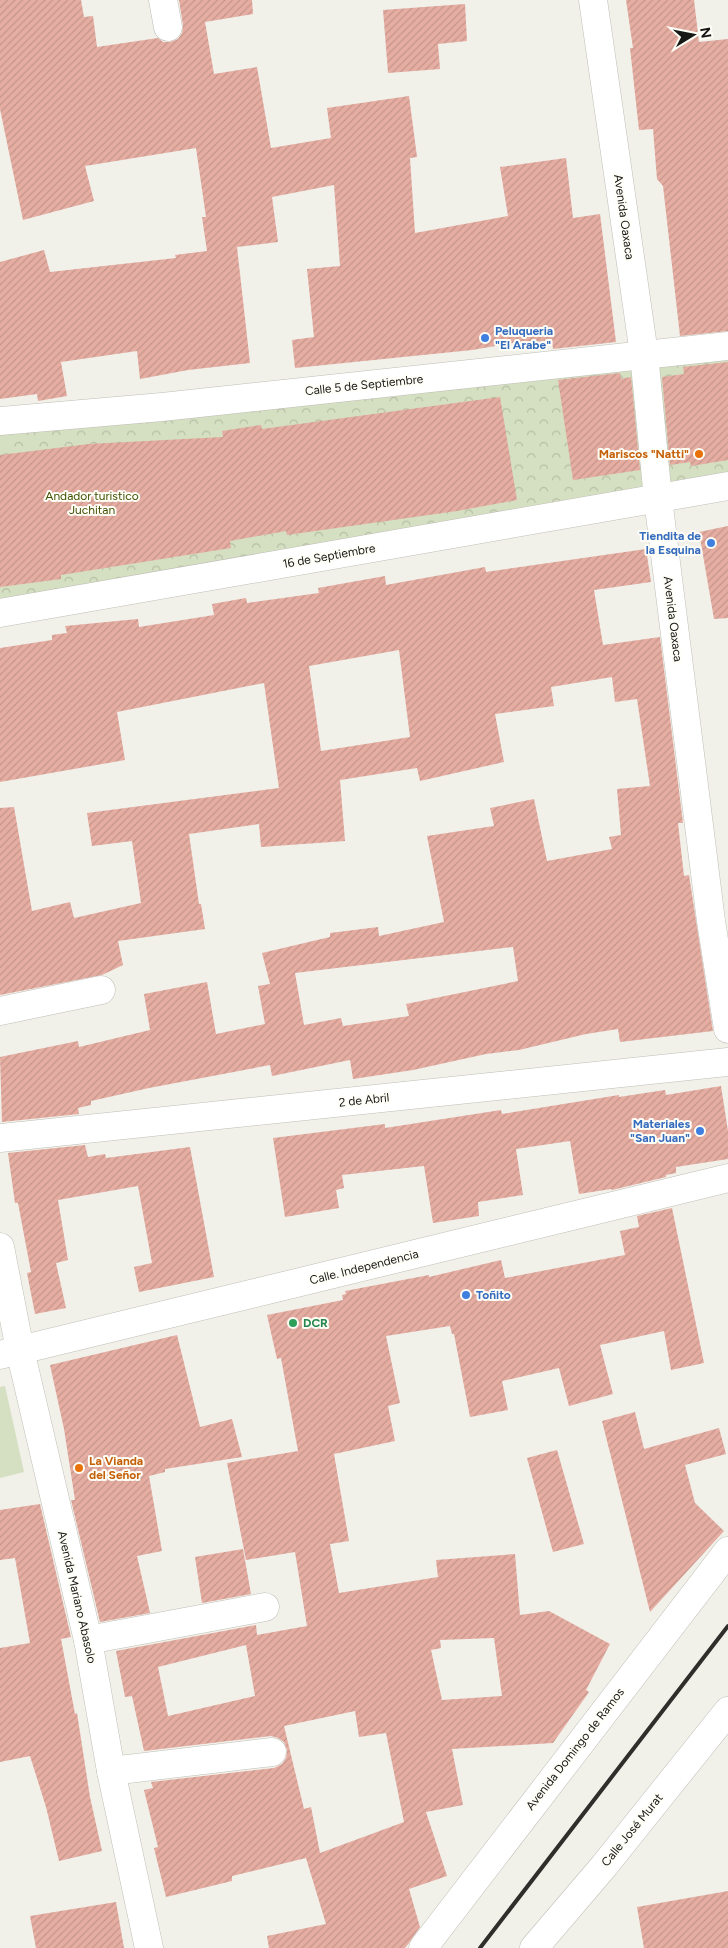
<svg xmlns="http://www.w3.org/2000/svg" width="728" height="1948" font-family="Figtree,sans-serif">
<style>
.park{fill:url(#park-crowns)}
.pitch{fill:#d5dfc1}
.building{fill:url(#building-hatch);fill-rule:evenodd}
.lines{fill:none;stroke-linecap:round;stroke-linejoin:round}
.minor-casing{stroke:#bfbeb7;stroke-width:29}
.tertiary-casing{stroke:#bfbeb7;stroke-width:29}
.minor{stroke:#fff;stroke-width:28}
.tertiary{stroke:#fff;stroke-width:28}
.rail{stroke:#2e2e2b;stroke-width:4}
.shop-dot{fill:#3f7fe0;stroke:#fefef7;stroke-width:2}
.food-dot{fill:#e8710a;stroke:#fefef7;stroke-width:2}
.leisure-dot{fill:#2e9e5b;stroke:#fefef7;stroke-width:2}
.labels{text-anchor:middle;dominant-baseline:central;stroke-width:4;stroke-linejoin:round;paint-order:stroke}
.street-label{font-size:12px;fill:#171715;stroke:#fefef7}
.shop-label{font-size:12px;font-weight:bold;fill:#366cbe;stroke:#fefef7;text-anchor:start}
.food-label{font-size:12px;font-weight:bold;fill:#c56008;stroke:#fefef7;text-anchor:end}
.park-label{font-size:12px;fill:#3f4f00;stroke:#fefef7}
.leisure-label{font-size:12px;font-weight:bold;fill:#27864d;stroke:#fefef7;text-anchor:start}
</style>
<defs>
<pattern id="park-crowns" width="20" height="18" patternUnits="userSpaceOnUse" patternTransform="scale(1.25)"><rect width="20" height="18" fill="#d5dfc1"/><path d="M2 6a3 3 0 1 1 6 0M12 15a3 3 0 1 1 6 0" fill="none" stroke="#b6bfa5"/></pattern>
<pattern id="building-hatch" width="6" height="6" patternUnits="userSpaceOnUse" patternTransform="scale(1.25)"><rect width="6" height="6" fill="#e6aea3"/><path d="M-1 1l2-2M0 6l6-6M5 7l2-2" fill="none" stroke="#c5958b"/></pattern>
</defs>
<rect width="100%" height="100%" fill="#f1f0e9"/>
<path class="park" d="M728,345v141l-728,127v-194z"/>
<path class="pitch" d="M5,1386l19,86 -24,6v-91z"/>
<g class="building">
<path d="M0,0h81l3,17 9,-1 4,31 61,-9 5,4h7l8,-3 4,-6 1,-8 -4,-25h73l1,14 -48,8 9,52 43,-7 14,81 60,-10 -4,-30 82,-12 8,61 -7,1 5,75 93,-17 -8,-49 66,-9 7,60 27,-4 16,128 -63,7 -1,-9 -33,5v-3l-47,8 -177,18 -3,-28 22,-3 -7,-68 33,-3 -6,-81 -62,12 6,45 -41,5 13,116 -62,7 -48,9 -3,-28 -76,11 6,34 -29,5 -1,-7 -37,5v-137l44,-12 6,22 126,-14 -1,-3 32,-4 -5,-34h4l-10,-69 -111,18 9,35 -71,19 -23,-111z"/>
<path d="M626,0h68l5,42 29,-3v292l-48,5 -17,-150 -6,-7 -4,-50 -14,1 -9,-82h3z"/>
<path d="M465,4l2,37 -29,3 2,25 -52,4 -5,-63z"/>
<path d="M728,362v98l-37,6 -1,-4 -20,3 -8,-88 22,-3 -1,-7z"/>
<path d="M620,373l1,6 10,-2 9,93 -67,10 -15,-100z"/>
<path d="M500,397l17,103 -60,11 -170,24 -1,-4 -56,10 1,7 -170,27v4l-61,8v-132l89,-11 134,-7 -1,-6 39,-6 1,4z"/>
<path d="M728,526v92l-14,1 -15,-87z"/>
<path d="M646,549l5,33 -57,8 9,55 57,-8 23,186h-5l6,53 5,-1 24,156 -93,11 -2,-13 -32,5 -67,16 -33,4 -73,16 -60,9 -3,-19 -78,16 -2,-11 -121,23 -58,13v4l-13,3 1,6 -77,8 -2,-65 78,-16 1,6 71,-17 -6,-36 63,-12 9,52 49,-10 -7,-38 12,-2 -8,-31 68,-16v-4l48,-6 1,9 65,-14 -17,-86 67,-10 -4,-18 44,-9 13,62 65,-12 -3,-12 12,-2 -4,-46 33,-3 -13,-87 -22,3 -3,-25 -61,10 3,19 -59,8 9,48 -84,19 -3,-13 -77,12 5,61 -84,6 -2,-23 -70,10 10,70h2l4,25 -87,12 5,24 -21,10 -102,20v-187l14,-1 18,104 38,-9 4,16 67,-15 -9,-62 -40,5 -5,-33 192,-25 -15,-105 -147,29 8,48 -125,22v-134l52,-8v-5l15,-2 -2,-7 73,-7 1,8 75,-12 -2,-11 34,-6 1,5 72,-10 -1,-5 67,-12 1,9 99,-18 1,5zM399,650l11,87 -89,14 -12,-85zM513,947l5,34 -112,23 3,12 -66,10 -2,-8 -37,7 -9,-52z"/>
<path d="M721,1086l7,45v28l-52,8v6l-10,2v2l-54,13 -1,-1 -32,5 -9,-53 -54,8 7,46 -45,7 1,14 -46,7 -9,-57 -82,9 2,13 -8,2 3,18 -54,9 -12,-79 112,-14v4l116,-18 1,4 117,-19v2l46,-7 1,5z"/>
<path d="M85,1145l3,12 17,-3 1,4 84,-11 24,130 -75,15 -5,-25 18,-4 -14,-77 -80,14 10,60 -12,3 10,45 -31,6 -8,-41 4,-1 -13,-69h-3l-7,-50z"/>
<path d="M672,1208l32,155 -33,7 -7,-39 -64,14 13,49 -44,12 -10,-38 -57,13 6,29 -38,7 -16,-83h-2l-2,-8 -64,10 14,67 -12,3 7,35 -61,13 15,87 -19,3 9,49 99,-16 -2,-17 79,-6 5,61 29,-4 61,33 -24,46 3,2 -36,51 -101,6 11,56 -37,7 21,64 -38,13 11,38 -11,16 -4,5h-136l-2,-12 59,-12 -20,-66 -74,18v5l-66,16 -12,-49 4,-1 -14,-57 9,-2 -2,-6 123,-14 8,-4 4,-6 1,-8 -3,-8 -6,-4 -7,-2 -127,15 -12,-55 -7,1 -9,-46 140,-26 1,10 50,-9 -12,-74 -49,8 -19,-97 71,-12 -17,-93 -4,1 -10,-44 76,-15 -1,-5 4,-1 -1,-3 84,-16v2l72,-17 4,18 120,-23 -5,-24 19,-4 -2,-11zM494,1638l8,58 -60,4 -11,-50 10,-2 -1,-8zM246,1645l9,51 -87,20 -10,-49zM355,1711l4,26 27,-4 18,89 -84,31 -9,-46 -7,2 -20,-83z"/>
<path d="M177,1335l23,92 32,-8 10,38 -77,12v3l-16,4 13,75 -25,5 13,57 -50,9 -29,-122h4l-11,-71 -14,-64z"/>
<path d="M635,1412l9,37 75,-21 7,26 -41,11 10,38 29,28 -74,81 -48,-191z"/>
<path d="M557,1450l27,94 -31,8 -26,-94z"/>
<path d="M40,1504l31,133 -10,2 14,75 2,-1 13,84 12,54 -43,10 -13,-54 -16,-51 -30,6v-114l30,-5 -15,-85 -15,2v-50z"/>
<path d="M243,1549l8,45 -49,9 -7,-46z"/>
<path d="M728,1891v57h-84l-7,-41z"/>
<path d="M116,1902l8,46h-88l-6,-32z"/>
</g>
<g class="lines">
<defs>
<g id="minor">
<path d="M163,0l5,27"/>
<path d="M593,0l51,354 14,145 53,422 17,108"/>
<path d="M0,1011l101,-21"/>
<path d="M0,1138l728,-76"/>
<path d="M0,1355l728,-177"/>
<path d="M88,1640l177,-33"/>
<path d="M111,1771l161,-19"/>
</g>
<g id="tertiary">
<path d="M0,421l162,-14 566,-61"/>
<path d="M0,613l728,-127"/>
<path d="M0,1247l20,103 68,290 23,131 38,177"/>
<path d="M423,1948l305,-397"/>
<path d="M534,1948l70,-82 124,-155"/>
</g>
</defs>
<use href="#minor" class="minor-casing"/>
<use href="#tertiary" class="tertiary-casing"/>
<use href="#minor" class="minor"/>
<use href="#tertiary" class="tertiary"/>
<path class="rail" d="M480,1948l248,-322"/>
</g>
<g class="shop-dot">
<circle cx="485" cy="338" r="5"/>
<circle cx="711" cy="543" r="5"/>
<circle cx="700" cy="1131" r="5"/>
<circle cx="466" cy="1295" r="5"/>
</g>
<g class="food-dot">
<circle cx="699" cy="454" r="5"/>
<circle cx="79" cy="1468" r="5"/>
</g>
<circle class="leisure-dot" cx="293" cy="1323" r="5"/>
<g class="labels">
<g class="street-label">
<text transform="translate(624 217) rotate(82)">Avenida Oaxaca</text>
<text transform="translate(364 385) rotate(-6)">Calle 5 de Septiembre</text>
<text transform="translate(329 556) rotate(-10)">16 de Septiembre</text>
<text transform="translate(673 619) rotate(83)">Avenida Oaxaca</text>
<text transform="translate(364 1100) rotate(-6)">2 de Abril</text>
<text transform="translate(364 1267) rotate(-14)">Calle. Independencia</text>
<text transform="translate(77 1597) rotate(77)">Avenida Mariano Abasolo</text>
<text transform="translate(575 1749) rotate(-52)">Avenida Domingo de Ramos</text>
<text transform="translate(632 1830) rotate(-51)">Calle José Murat</text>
</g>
<g class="shop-label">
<text x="495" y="331">Peluqueria<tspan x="495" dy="14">"El Arabe"</tspan></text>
<text x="701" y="536" text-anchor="end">Tiendita de<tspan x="701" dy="14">la Esquina</tspan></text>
<text x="690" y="1124" text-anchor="end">Materiales<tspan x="690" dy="14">"San Juan"</tspan></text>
<text x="476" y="1295">Toñito</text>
</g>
<g class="food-label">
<text x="689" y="454">Mariscos "Natti"</text>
<text x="89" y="1461" text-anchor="start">La Vianda<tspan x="89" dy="14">del Señor</tspan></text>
</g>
<g class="park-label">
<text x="92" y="496">Andador turistico<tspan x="92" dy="14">Juchitan</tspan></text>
</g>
<g class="leisure-label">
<text x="303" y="1323">DCR</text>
</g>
</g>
<g transform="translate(693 35) rotate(80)" stroke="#fefef7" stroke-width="4" paint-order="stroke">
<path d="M0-4L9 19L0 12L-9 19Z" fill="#171715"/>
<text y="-8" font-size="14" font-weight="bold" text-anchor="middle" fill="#171715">N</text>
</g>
</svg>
